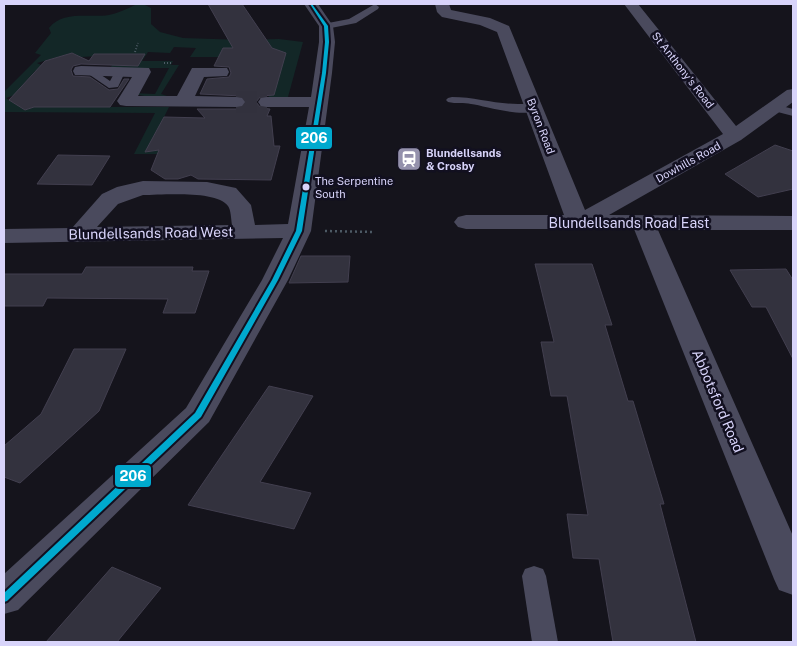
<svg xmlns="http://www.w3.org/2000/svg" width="797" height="646" font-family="'Public Sans',sans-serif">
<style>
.green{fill:#132727}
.building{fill:#33323e;stroke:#423f4f}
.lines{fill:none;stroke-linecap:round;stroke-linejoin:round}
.minor-tunnel-far1{stroke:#32313d;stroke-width:16;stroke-dasharray:16 8;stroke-linecap:butt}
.minor-tunnel{stroke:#32313d;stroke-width:21;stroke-dasharray:21 11;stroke-linecap:butt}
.path-far1{stroke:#4d5a65;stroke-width:2;stroke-dasharray:1 2;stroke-linecap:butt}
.path{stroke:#4d5a65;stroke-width:2.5;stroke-dasharray:2 3;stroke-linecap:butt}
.service{fill:#4a4a5d;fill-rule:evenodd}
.minor{fill:#4a4a5d;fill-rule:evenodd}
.bus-1-casing{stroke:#121020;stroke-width:4}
.bus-1{fill:#00a9ce;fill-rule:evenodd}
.bus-dot{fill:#d8d4fa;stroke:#121020;stroke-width:2}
.labels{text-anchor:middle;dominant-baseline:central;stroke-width:5;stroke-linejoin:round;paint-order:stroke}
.far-street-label{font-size:11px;fill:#d8d4fa;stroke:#121020}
.far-poi-label{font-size:11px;font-weight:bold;fill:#d8d4fa;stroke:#121020;text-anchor:start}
.far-bus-label{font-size:11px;fill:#d8d4fa;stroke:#121020;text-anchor:start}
.street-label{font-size:14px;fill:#d8d4fa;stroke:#121020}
.line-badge{stroke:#121020;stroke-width:2}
.badge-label{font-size:14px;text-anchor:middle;font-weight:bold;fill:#fff}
</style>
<rect width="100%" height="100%" fill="#15141c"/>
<path class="green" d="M135,5h10l6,3v16l9,8 23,6 61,2 35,-1 24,3 -15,55 -20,2 4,-12 -53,-30h-29l6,-9 -22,-1 -4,6 -22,-1 -6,9h31l-2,4h8l-18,29 6,2h-23l-14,-3 25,1 14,-26h-59l10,-13 -40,2 -8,-4 -35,10 6,3 -3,5h-5l-15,17v5l-14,5 19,12 15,-5 13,2h116l-11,22 -4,22 5,-1 -2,4h-23l21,-41 -151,-1v-20l37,-37 -6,-2 16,-20 -2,-5c14,-18 40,-10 60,-13 9,-2 18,-6 26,-10z"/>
<g class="building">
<path d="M208,4h34l30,44 14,5 -12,42 -13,1 -5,6 5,6 9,1 -3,7h4l3,30h6l-9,34 -73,-1 -7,-4 -13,4h-13l-14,-9 8,-20 -14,2 19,-35 41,1 -8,-9h39l6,-1 4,-5 -4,-7 -42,-2 7,-15 22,-2 2,-4 -2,-6 -15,-1 9,-18h10z"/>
<path d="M72,53l17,8 5,-7h51l-7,12 -57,-2 -8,2 -2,4 2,6 17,1 19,13 9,-1 6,-10h5l-19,28h-76l-9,3 -16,-10 36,-39z"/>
<path d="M775,145l18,6v38l-35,8 -33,-23z"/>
<path d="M58,155l52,1 -18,29 -55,-1z"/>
<path d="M301,256h49l-2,26 -59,1z"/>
<path d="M535,264h57l20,61h-7l23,76h5l31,103h-4l36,138h-83l-14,-83 -26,-1 -6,-44 21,1 -21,-119h-16l-10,-54h13z"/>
<path d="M86,267h107l-1,4h17l-14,42h-32l5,-14 -121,-1 -4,8h-39v-32h78z"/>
<path d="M786,269l7,11v79l-27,-52h-14l-22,-37z"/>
<path d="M74,349h52l-27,62 -79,72 -16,-6v-31l37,-32z"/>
<path d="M269,386l44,10 -53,86 51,11 -17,36 -106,-24z"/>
<path d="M112,567l49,21 -44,54h-71z"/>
</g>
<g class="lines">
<path class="minor-tunnel-far1" d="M236,102h31"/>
<path class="minor-tunnel" d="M236,102h31"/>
<g class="path-far1">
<path d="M135,52l3,-9"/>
<path d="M164,63h7"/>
</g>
<path class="path" d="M325,231l49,1"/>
<g class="service">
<path d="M375,4l4,3 -1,2 -22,14 -30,6 -5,-3 2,-2 26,-5z"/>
<path d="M91,68l19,13 6,-11h8l1,2 -7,15 -9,1 -22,-15 -1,-2 1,-2z"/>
<path d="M452,97c23,0 43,7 66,7 7,0 17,-1 22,4 -12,12 -54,-2 -69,-4 -7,-2 -15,0 -23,-2l-2,-2 2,-2z"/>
<path d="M774,104l19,5v7l-23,-6 -2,-2 2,-2z"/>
<path d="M534,566l9,3 3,7 12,66h-26l-10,-66 3,-7z"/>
</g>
<g class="minor">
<path d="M304,4h14l15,22 2,16 -3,31 -21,158 -23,49 -79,142 -191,188 -14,4v-40l182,-166 76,-128 21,-42 -279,5v-14l68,-1 30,-34 15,-7 26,-6 64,1 29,6 15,17 4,20 33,-1 21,-117h-42l-6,-1 -3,-4 3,-4 6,-1h44l8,-55v-16zM143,195c19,0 74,-5 85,11 3,4 3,13 4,19l-135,2 21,-23z"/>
<path d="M435,4h14l2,6 39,8 19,8 76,184 138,-76 -99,-130h14l98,122 51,-36 6,-1v13l-52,38 -132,75 184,1v14h-135l135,306v59l-14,-5 -5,-11 -140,-350h-168l-8,-2 -4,-5 4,-5 8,-2h98l-67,-183 -17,-7 -38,-8 -5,-5z"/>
<path d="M81,66l68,2 2,4 -13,24h39l15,-28h35l2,4 -2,4 -23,1 -9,19 41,1 6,1 3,4 -3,4 -6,1 -110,-1 -6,-1 -3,-4 15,-24 -57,-2 -2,-4 2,-4z"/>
</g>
<defs>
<path id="bus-1" d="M310,4h2l16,22 1,16 -3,31 -24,158 -24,49 -77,137 -194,184 -3,1v-9l191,-180 77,-133 24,-49 26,-158 3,-31 -1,-16z"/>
</defs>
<use href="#bus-1" class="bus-1-casing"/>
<use href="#bus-1" class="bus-1"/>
</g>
<defs>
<symbol id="station-square" viewBox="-11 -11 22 22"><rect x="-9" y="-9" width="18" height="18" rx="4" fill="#9491ac" stroke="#121020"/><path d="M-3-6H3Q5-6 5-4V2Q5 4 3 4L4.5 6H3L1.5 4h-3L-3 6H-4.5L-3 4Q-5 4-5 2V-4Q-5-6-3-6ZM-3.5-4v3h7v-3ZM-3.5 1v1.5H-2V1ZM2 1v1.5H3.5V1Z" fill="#fff"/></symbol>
</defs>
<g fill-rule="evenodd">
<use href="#station-square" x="395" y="145" width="28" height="28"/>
</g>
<circle class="bus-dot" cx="306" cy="187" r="4.5"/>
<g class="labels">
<g class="far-street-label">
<text transform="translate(683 70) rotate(52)">St Anthony's Road</text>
<text transform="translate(541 126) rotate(69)">Byron Road</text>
<text transform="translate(688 162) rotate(-29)">Dowhills Road</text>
</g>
<g class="far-poi-label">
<text x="426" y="153">Blundellsands<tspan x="426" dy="13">&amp; Crosby</tspan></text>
</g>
<g class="far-bus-label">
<text x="315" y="181">The Serpentine<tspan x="315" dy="13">South</tspan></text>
</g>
<g class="street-label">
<text x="629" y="223">Blundellsands Road East</text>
<text transform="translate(151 233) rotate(-1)">Blundellsands Road West</text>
<text transform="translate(718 401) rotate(67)">Abbotsford Road</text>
</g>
</g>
<g class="line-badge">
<rect x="295" y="126" width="38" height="24" rx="5" fill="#00a9ce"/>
<rect x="114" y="464" width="38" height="24" rx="5" fill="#00a9ce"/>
</g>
<g class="badge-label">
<text x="314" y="143">206</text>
<text x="133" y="481">206</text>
</g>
<rect width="797" height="646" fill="none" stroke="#d8d4fa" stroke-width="10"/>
</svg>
